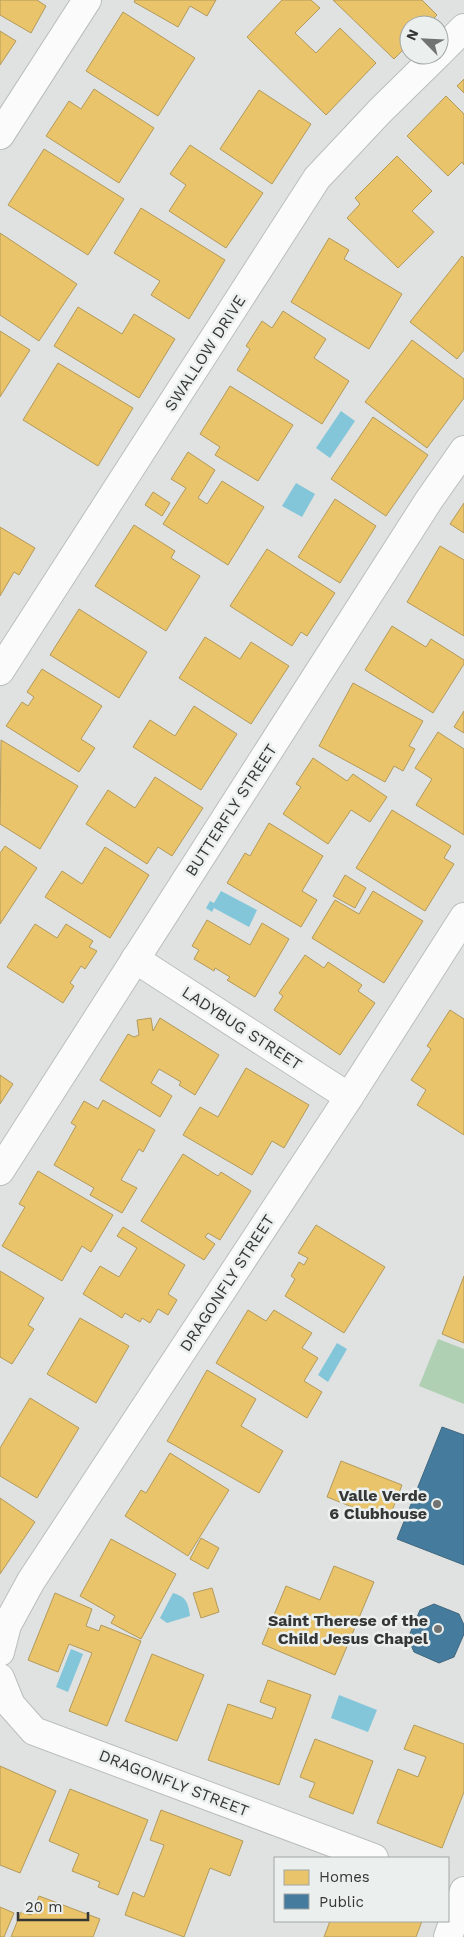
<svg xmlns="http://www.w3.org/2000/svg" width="464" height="1937" font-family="'Work Sans',sans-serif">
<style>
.green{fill:#b0d0b3}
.water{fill:#83c6da}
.homes{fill:#e9c46a;stroke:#b39a5b}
.public{fill:#457b9d;stroke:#40677e}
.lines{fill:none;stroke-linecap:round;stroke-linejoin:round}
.minor-casing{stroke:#bcbebe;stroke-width:30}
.minor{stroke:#fafbfa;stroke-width:28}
.poi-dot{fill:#707372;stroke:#ebf0ef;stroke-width:2}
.labels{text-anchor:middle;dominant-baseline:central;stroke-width:5;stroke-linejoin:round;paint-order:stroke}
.street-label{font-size:16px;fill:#353737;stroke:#ebf0ef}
.poi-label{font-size:16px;font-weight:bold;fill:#353737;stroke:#ebf0ef;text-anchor:end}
</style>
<rect width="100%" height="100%" fill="#dfe2e1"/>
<path class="green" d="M438,1339l26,10v55l-45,-18z"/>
<g class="water">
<path d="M341,411l14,10 -25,37 -14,-10z"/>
<path d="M296,483l19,11 -13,23 -20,-11z"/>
<path d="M221,891l36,19 -8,17 -35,-19 -2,4 -6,-4 4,-7 4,2z"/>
<path d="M337,1343l10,6 -19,33 -10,-7z"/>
<path d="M173,1593c13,4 15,9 17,23l-23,7 -7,-5z"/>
<path d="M71,1649l12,5 -15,38 -12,-5z"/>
<path d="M339,1695l38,15 -9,22 -37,-14z"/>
</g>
<g class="homes">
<path d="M0,0h37l9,6 -15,27 -31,-18z"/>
<path d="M135,0h81l-9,16 -17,-10 -12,21 -44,-25z"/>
<path d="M282,0h29l9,8 -25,25 21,20 24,-25 36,35 -50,52 -79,-78z"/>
<path d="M333,0h89l15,15 -10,10h-18v19l-15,15z"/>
<path d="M123,12l72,46 -37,58 -72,-45z"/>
<path d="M0,31l16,10 -16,24z"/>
<path d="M464,79v14l-7,-7z"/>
<path d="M94,89l60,39 -35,55 -73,-47 23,-35 12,8z"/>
<path d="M259,90l52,34 -39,60 -52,-35z"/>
<path d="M446,96l18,18v51l-2,-3 -14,14 -41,-40z"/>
<path d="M190,145l73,48 -37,55 -57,-37 17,-26 -16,-11z"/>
<path d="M44,149l80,50 -36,56 -80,-50z"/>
<path d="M397,156l35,35 -20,20 22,21 -36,36 -51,-50 13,-14 -5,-6z"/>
<path d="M141,208l84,52 -36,59 -38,-24 9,-14 -46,-28z"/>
<path d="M0,233l77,51 -38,57 -39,-26z"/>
<path d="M329,238l20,12 -5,9 58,35 -33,55 -78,-47z"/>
<path d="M462,256l2,2v92l-7,9 -47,-37z"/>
<path d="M78,307l44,27 12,-20 41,25 -36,59 -85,-52z"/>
<path d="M283,311l43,28 -12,19 35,23 -27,43 -85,-54 13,-21 -4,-3 16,-25 10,7z"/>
<path d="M0,331l30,19 -30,47z"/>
<path d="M412,340l52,39v19l-37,50 -62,-46z"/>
<path d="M58,363l75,45 -35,58 -75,-46z"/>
<path d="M230,386l63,39 -35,56 -43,-26 5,-8 -20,-13z"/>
<path d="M373,417l55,38 -42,61 -55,-37z"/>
<path d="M188,452l27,18 -17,28 9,6 15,-23 42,26 -36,58 -65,-41 23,-36 -15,-9z"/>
<path d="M153,492l17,11 -8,13 -17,-11z"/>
<path d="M335,499l41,27 -36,57 -42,-26z"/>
<path d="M464,503v30l-14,-9z"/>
<path d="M134,525l41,26 -4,7 29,18 -34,55 -71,-45z"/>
<path d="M0,527l35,21 -16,27 -5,-3 -14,24z"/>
<path d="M440,546l24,14v76l-57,-34z"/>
<path d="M267,549l68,44 -28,43 -6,-4 -9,14 -62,-40z"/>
<path d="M79,609l68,43 -28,46 -69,-43z"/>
<path d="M392,626l34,21 5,-8 33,21v4l-31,49 -68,-43z"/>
<path d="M205,637l35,22 11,-17 38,24 -38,58 -72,-46z"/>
<path d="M42,669l60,37 -21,33 14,9 -16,24 -73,-46 16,-24 6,4 6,-9 -7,-5z"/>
<path d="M353,683l70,38 -14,25 6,3 -12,22 -9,-5 -9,16 -66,-36z"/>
<path d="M194,706l43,28 -36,56 -68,-43 17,-27 25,16z"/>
<path d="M464,711v22l-10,-6z"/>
<path d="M438,732l26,17v86l-48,-30 16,-26 -17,-11z"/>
<path d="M1,740l77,46 -38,63 -40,-25z"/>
<path d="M313,758l34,23 6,-7 34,23 -17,25 -19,-12 -23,34 -45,-30 18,-27 -5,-3z"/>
<path d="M155,777l48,31 -31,48 -14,-9 -11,17 -61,-40 22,-34 27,18z"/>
<path d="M392,810l59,36 -7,12 10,6 -29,47 -69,-43z"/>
<path d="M269,823l54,33 -21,35 15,9 -16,27 -74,-44 18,-30 5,3z"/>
<path d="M5,846l32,22 -37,56v-71z"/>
<path d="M105,847l44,28 -39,63 -65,-41 17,-26 20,13z"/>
<path d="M345,875l21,13 -11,20 -22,-12z"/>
<path d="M373,891l50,30 -39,62 -72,-45 23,-38 24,14z"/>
<path d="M207,920l43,25 12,-22 27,16 -34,58 -28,-17 3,-3 -15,-9 -1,3 -20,-12 5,-9 -7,-4z"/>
<path d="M35,924l22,14 9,-14 27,17 -4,6 8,4 -12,18 -4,-3 -11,17 4,3 -11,17 -56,-36z"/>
<path d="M305,955l19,13 4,-6 34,23 -4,6 17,12 -35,52 -66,-45 9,-14 -4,-3z"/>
<path d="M450,1010l14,9v116l-47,-30 9,-15 -15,-10 20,-31 -4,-3z"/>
<path d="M151,1018l2,13 7,-13 59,37 -24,40 -16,-10 2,-3 -22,-13 -8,14 21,13 -12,21 -60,-37 28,-46 6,3 5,-2 -2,-15z"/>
<path d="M246,1068l63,37 -25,43 -12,-7 -20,34 -69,-40 17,-28 18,10z"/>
<path d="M0,1075l13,9 -13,20z"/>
<path d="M103,1100l52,30 -12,22 -4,-3 -18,31 16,8 -15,25 -32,-18 4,-7 -40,-23 22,-39 -5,-3 13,-22 14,8z"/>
<path d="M183,1154l35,22 3,-4 30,19 -31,49 -12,-7 -3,4 10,7 -11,16 -63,-39z"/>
<path d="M38,1171l75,44 -22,37 -9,-6 -20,35 -60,-35 23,-39 -6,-3z"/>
<path d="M316,1225l69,42 -41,66 -59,-37 10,-17 -4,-3 8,-14 5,3 4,-7 -10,-5z"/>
<path d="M123,1227l62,38 -17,29 9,6 -9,15 -10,-6 -8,14 -8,-5 -2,4 -15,-9 -3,5 -39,-24 17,-28 19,11 18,-29 -20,-12z"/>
<path d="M0,1271l44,27 -16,27 6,4 -22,35 -12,-7z"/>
<path d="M464,1276v67l-22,-9z"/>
<path d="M248,1310l18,11 8,-11 38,23 -10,15 16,10 -14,23 18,11 -15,26 -91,-55z"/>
<path d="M80,1318l49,28 -33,57 -49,-29z"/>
<path d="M207,1370l49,29 -15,27 42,25 -24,42 -92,-52z"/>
<path d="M30,1398l49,30 -42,70 -37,-22v-28z"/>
<path d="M170,1453l59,37 -41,66 -63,-40 16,-26 5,3z"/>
<path d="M341,1461l61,24 -14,36 -61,-24z"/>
<path d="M0,1498l35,24 -35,52z"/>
<path d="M201,1538l18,10 -11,21 -18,-10z"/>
<path d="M111,1539l65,35 -35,65 -30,-16 4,-7 -35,-20z"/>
<path d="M334,1566l40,16 -39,93 -73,-31 24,-58 34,14z"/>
<path d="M212,1588l7,24 -18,6 -8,-25z"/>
<path d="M55,1593l37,16 -6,17 13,5 2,-6 40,16 -34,85 -38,-15 23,-58 -23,-9 -11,28 -30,-12z"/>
<path d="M152,1654l52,21 -27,66 -52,-20z"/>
<path d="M268,1680l43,15 -32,90 -71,-25 20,-56 44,15 4,-11 -16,-6z"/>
<path d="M414,1725l50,19v48l-22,56 -65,-25 21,-54 20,8 8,-20 -22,-8z"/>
<path d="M315,1739l58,22 -20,53 -44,-17 6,-14 -15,-6z"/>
<path d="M0,1766l56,25 -36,82 -20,-8z"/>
<path d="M70,1789l78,31 -30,75 -20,-8 2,-5 -28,-11 7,-17 -30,-13z"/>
<path d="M161,1810l82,31 -13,35 -20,-8 -26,69 -59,-22 8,-23 11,5 20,-52 -14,-5z"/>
<path d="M39,1896l61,23 -7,18h-82l10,-25 10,3z"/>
<path d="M0,1907l14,6 -10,24h-4z"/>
<path d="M330,1921h92l-6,16h-92z"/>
</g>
<g class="public">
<path d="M442,1427l22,8v130l-67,-26z"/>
<path d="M434,1604l25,10 5,11v9l-10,23 -15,6 -25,-11 -6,-14 12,-28z"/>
</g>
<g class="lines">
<defs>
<g id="minor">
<path d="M439,53l25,-25"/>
<path d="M0,135l87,-135"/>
<path d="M0,671l317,-493 63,-67 57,-56"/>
<path d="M135,959l214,138"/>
<path d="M0,1171l429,-671 35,-50"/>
<path d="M0,1652l7,-27 24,-44 318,-484 115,-180"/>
<path d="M0,1678l11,27 23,26 340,127"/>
<path d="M448,1937l16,-46"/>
</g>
</defs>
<use href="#minor" class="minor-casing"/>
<use href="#minor" class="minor"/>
</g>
<g class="poi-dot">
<circle cx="437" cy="1504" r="5"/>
<circle cx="438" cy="1629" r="5"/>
</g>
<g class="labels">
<g class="street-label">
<text transform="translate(205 353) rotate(-57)">SWALLOW DRIVE</text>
<text transform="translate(231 810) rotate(-57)">BUTTERFLY STREET</text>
<text transform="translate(242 1028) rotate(33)">LADYBUG STREET</text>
<text transform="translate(227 1283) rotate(-57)">DRAGONFLY STREET</text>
<text transform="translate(174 1783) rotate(21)">DRAGONFLY STREET</text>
</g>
<g class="poi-label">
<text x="427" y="1495">Valle Verde<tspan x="427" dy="18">6 Clubhouse</tspan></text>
<text x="428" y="1620">Saint Therese of the<tspan x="428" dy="18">Child Jesus Chapel</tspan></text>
</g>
</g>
<rect x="274" y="1857" width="175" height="65" fill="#ebf0ef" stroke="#a2a6a5"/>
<rect x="284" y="1870" width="25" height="15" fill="#e9c46a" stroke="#a2a6a5"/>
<text x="319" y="1882" font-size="15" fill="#353737">Homes</text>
<rect x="284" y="1894" width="25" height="15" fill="#457b9d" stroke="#a2a6a5"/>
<text x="319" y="1907" font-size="15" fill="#353737">Public</text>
<g transform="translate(424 40) rotate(294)"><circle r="24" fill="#ebf0ef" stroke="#a2a6a5"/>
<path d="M0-4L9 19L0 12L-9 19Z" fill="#707372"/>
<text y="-8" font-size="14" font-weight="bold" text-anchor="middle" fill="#353737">N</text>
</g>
<path d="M18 1912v8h70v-8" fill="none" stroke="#353737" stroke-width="2.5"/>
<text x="25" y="1912" font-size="15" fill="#353737" stroke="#ebf0ef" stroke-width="4" paint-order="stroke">20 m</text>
</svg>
